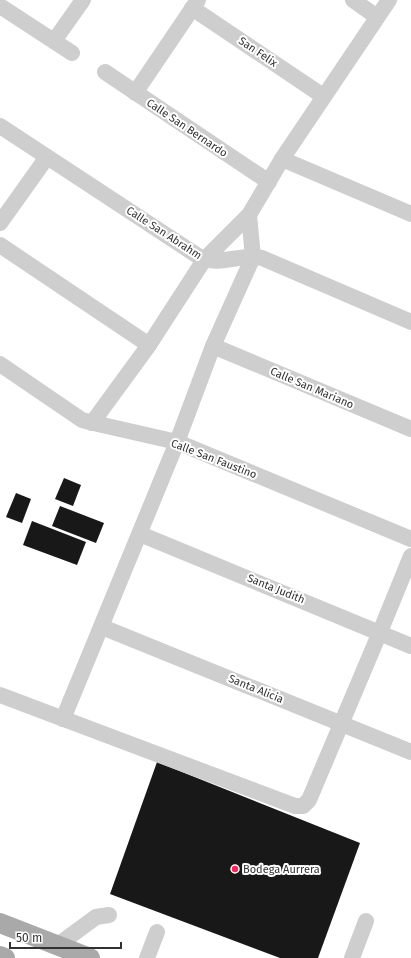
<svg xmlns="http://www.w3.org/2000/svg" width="411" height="958" font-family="'Fira Sans',sans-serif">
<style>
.building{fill:#181818}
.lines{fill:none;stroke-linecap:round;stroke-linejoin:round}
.minor{stroke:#cecece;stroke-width:16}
.major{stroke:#a9a9a9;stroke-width:20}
.poi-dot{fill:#f3285d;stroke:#fff;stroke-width:1.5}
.labels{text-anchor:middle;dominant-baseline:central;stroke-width:4;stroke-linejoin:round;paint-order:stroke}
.street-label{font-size:11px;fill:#313131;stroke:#fff}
.poi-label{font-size:11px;fill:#313131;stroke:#fff;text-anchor:start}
</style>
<rect width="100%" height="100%" fill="#fff"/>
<g class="building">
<path d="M64,478l17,7 -8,21 -18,-7z"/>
<path d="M16,493l15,6 -9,24 -16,-6z"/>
<path d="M60,506l44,17 -8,20 -44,-17z"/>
<path d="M32,521l54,21 -9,23 -54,-20z"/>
<path d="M157,762l203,81 -42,115h-38l-170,-64z"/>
</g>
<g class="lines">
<g class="minor">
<path d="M353,0l24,17"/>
<path d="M0,6l72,47"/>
<path d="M192,8l131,88"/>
<path d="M54,41l29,-41"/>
<path d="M105,72l164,110"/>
<path d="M135,93l63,-93"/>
<path d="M0,126l201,132c19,8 41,-5 61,0l149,64"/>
<path d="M282,159l129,55"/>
<path d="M0,223l47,-66"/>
<path d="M0,245l149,100"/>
<path d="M213,346l198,83"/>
<path d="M0,364l82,56 16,4 79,18 234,97"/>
<path d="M92,423l57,-78 55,-85 45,-45 33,-56 107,-159"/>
<path d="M140,534l271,112"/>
<path d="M102,627l309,125"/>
<path d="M0,695l295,111h8l6,-6 71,-168 31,-76"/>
<path d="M63,719l114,-277 36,-96 40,-89 -4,-42"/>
<path d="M58,945l38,-28 13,-2"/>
<path d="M147,958l10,-26"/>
<path d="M352,958l14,-37"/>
</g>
<g class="major">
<path d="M0,923l90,35"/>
<path d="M0,956l5,2"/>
</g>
</g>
<circle class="poi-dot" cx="235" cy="869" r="4"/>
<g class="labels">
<g class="street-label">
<text transform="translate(258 52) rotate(34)">San Felix</text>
<text transform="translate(187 128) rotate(34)">Calle San Bernardo</text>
<text transform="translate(164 233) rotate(33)">Calle San Abrahm</text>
<text transform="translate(312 388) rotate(23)">Calle San Mariano</text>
<text transform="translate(214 459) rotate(21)">Calle San Faustino</text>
<text transform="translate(276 589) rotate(22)">Santa Judith</text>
<text transform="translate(256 689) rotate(22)">Santa Alicia</text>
</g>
<g class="poi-label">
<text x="243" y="869">Bodega Aurrera</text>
</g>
</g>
<path d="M10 942v6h111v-6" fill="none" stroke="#313131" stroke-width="2"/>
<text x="16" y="942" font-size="12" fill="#313131" stroke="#ffffff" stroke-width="3" paint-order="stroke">50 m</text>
</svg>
